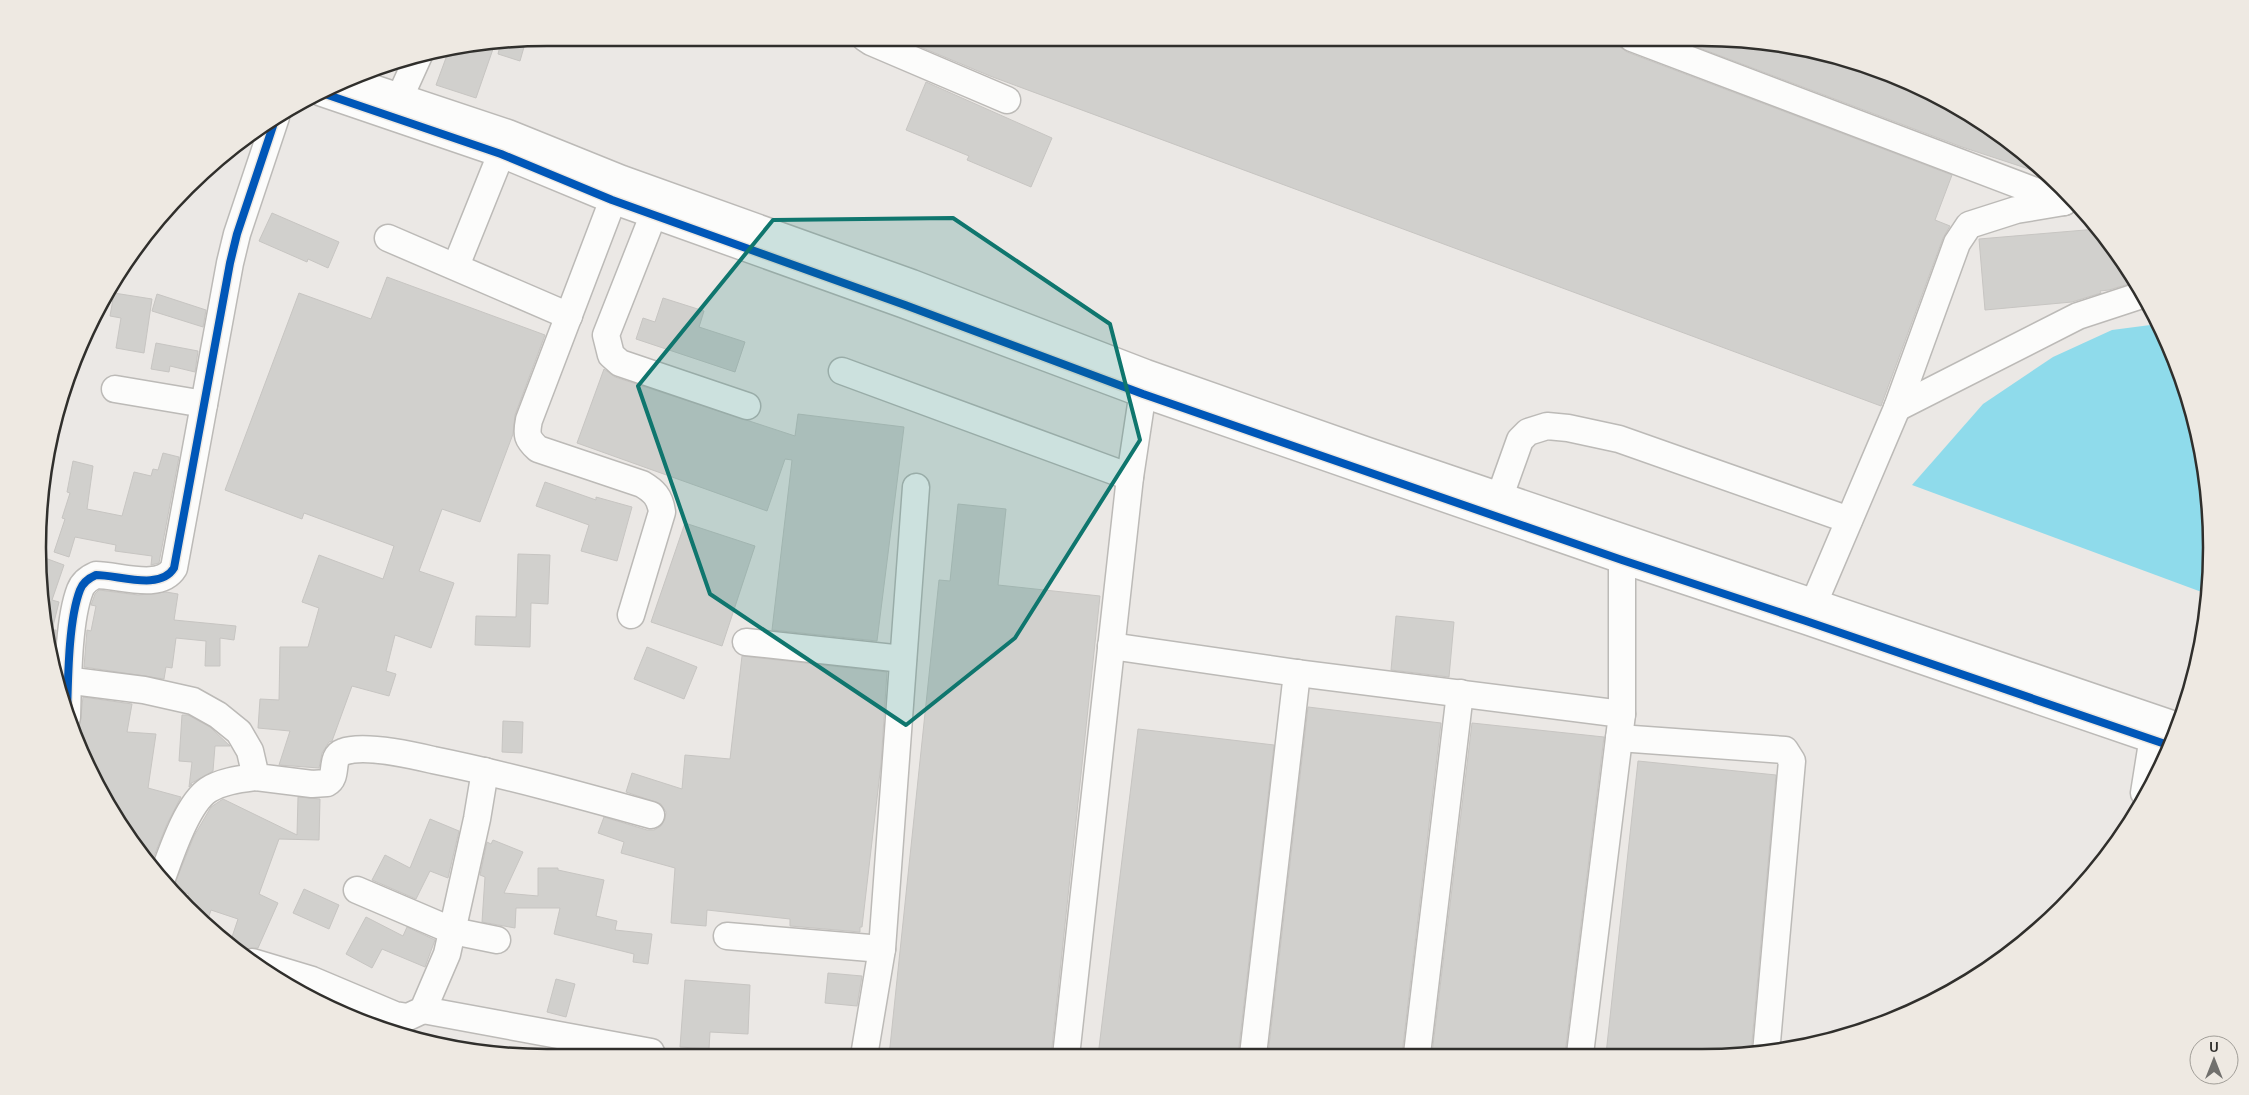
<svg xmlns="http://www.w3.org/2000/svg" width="2249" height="1095" font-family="'Space Grotesk',sans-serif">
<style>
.water{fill:#8fdbeb}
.building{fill:#d1d0cd;stroke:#c7c5c2}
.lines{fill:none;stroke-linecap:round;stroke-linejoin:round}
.minor-casing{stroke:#bcbab7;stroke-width:29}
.minor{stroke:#fcfcfb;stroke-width:26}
.cycleway-casing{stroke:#eee9e2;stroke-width:11}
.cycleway{stroke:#0057b8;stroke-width:8}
.marked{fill:#0f766e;fill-opacity:0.2;stroke:#0f766e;stroke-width:4;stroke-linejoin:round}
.rim{fill:none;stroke:#302f2c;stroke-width:2.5}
</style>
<rect width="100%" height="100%" fill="#ebe8e5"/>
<path class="water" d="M2158,324l15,29 29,95 9,100 -4,46 -295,-109 71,-81 70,-47 59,-27z"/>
<g class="building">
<path d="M899,38h718l3,9 7,5 325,123 -17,45 15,6 -7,12 -62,168 -891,-330z"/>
<path d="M1673,38h29l99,9 96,29 88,48 60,49 -1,1 -82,-27z"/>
<path d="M526,40l-6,21 -22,-7 3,-12z"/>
<path d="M478,44l15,5 -17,49 -40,-13 14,-38z"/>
<path d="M926,82l126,56 -21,49 -64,-27 2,-4 -63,-26z"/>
<path d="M272,213l67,29 -11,26 -20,-9 -1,3 -48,-21z"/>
<path d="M2097,229l29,35 9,18 -26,8 -9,1 1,2 -29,9 -87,8 -6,-71z"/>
<path d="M387,277l158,58 -30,80 -2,19 -33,88 -38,-13 -23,62 35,12 -23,65 -36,-13 -9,36 10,3 -7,22 -37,-10 -20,55 -3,1 -7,11 -3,15 -40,-3 11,-34 -32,-3 2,-29 19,1 1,-53h28l11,-39 -17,-6 17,-47 64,24 11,-33 -90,-33 -2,6 -77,-29 74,-197 72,26z"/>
<path d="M114,293l38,6 -8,54 -28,-5 5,-30 -11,-2z"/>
<path d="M157,294l49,16 -3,17 -51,-16z"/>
<path d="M663,298l41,13 -5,16 46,15 -10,30 -99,-33 7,-21 12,4z"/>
<path d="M156,343l42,8 -3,21 -25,-6 -1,6 -18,-3z"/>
<path d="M604,369l11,8 180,59 3,-22 106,13 -27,214 -105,-11 20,-170 -7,-1 -18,52 -190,-68z"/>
<path d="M163,453l16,4 -20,106 -8,2 1,-9 -37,-5 1,-6 -41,-8 -6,20 -15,-5 11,-33 -3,-1 8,-25 -3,-1 6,-31 20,5 -6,43 35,7 12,-44 17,4 2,-7 5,1z"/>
<path d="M545,482l51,18v-3l36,10 -15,54 -36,-10 8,-26 -53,-19z"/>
<path d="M958,504l48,5 -8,76 102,11 -49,460h-162l50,-476 11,1z"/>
<path d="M685,523l70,23 -33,100 -71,-24z"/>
<path d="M518,554l32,1 -2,49 -17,-1 -1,44 -55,-2 1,-29 40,1z"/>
<path d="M45,558l19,7 -12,35 7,2 -7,28h4l-2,35 -12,-51 -3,-38z"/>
<path d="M99,590l39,5 28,-3 12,2 -4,26 62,6 -2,14 -14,-2v28h-15l1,-25 -30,-3 -4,30 -6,-1 -2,12 -80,-12 3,-37 4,1 5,-25 -5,-1 4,-11z"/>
<path d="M1396,616l58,6 -5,55 -58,-7z"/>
<path d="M647,647l50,20 -13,32 -50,-20z"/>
<path d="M742,656l145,16 -6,92 -19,163h-2v5l-70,-6v-7l-83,-9 -1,16 -35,-3 4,-55 -54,-15 3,-11 -26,-9 6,-16 43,13h7l7,-4 4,-7 1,-7 -5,-8 -35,-12 6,-19 50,16 3,-34 45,4z"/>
<path d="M83,697l49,7 -5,28 29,2 -8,54 33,9 -14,27 -17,42 -7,-8 -53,-85 -17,-42 7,-7z"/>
<path d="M1308,707l133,16 -39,331 -134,1z"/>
<path d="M182,715h6l22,12 20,19h-15l-2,25 -23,13h2l-3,3 3,-25 -13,-1z"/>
<path d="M503,721l20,1 -1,31 -20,-1z"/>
<path d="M1472,723l132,14 -39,317h-133z"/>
<path d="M1138,729l136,16 -36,310 -140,1z"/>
<path d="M1638,761l138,14 -25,278 -145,1z"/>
<path d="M298,797l22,2 -1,41 -40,-1 -20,55 19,9 -20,45 -12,1 -16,-6 8,-24 -27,-9 -5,15 -18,-19 2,-6 -3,-1 2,-5 -16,-6 21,-52 17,-29 12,-8 74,36z"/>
<path d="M430,819l29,12 -11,47 -18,-7 -14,28 -44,-19 13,-25 25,13z"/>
<path d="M493,840l30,12 -19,41 34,3v-28h20v2l46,10 -8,36 21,5 -2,9 37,4 -4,30 -15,-2 1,-8 -80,-20 6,-26h-44l-1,20 -33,-6 3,-45 -5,-2 7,-33 4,2z"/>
<path d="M304,889l35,16 -10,24 -36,-16z"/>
<path d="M366,917l37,19 4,-9 28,13 -10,27 -43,-18 -10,19 -26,-14z"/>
<path d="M828,973l34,3 -5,30 -32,-3z"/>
<path d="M556,979l19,5 -9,33 -19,-5z"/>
<path d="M685,980l65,5 -2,49 -38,-2 -1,17 -29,-2z"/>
</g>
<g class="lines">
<defs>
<g id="minor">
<path d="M865,38l6,4 136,58"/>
<path d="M1632,38l432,164"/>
<path d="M349,80l159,53 114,46 290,104 234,90 222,78 810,275"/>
<path d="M322,93l179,61 111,46 293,105 238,89 479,166 184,61 365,125"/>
<path d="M400,97l19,-42"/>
<path d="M619,184l-90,236c-3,15 -2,19 9,29l104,35c12,7 18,13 20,28l-31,103"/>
<path d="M660,198l-54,137 5,20 9,8 127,43"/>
<path d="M388,238l181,78"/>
<path d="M456,266l45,-112"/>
<path d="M842,371l288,106"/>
<path d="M115,389l89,15"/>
<path d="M1897,408l181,-92 64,-21"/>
<path d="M1500,496l20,-56 8,-8 19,-6 21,2 51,11 230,81"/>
<path d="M1622,560v154"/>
<path d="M1808,617l89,-209 60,-165 12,-18 47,-15 48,-8"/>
<path d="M746,642l157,17"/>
<path d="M1111,646l186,27 325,41 -42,340"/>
<path d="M57,679l87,11 49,11 25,14 21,17 11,19 6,26 56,7 15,-1c12,-6 2,-26 16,-31 20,-8 69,3 90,8 74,15 146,35 218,55"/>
<path d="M67,717c1,-34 1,-96 13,-127 3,-8 9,-12 16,-15 23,0 64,16 78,-7l56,-305 7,-29 39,-117"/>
<path d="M1619,738l166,12 7,11 -26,292"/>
<path d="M2144,793l11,-69"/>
<path d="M162,878c9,-24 25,-74 46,-88 14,-9 33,-11 48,-13"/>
<path d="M357,890l96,41 44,9"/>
<path d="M727,936l155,13"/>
<path d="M252,962l60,18 83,35 13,2 15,-7 24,-56 30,-135 8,-48"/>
<path d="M423,1010l228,42"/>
<path d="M1417,1054l43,-361"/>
<path d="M1253,1055l44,-382"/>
<path d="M864,1056l18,-107 34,-462"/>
<path d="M1066,1056l64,-579 15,-99"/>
</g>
</defs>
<use href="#minor" class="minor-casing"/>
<use href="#minor" class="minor"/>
<defs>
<g id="cycleway">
<path d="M322,93l179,61 111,46 293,105 238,89 479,166 184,61 365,125"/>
<path d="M67,717c1,-34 1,-96 13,-127 3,-8 9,-12 16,-15 23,0 64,16 78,-7l56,-305 7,-29 39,-117"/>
</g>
</defs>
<use href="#cycleway" class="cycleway-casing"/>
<use href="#cycleway" class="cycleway"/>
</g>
<path class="marked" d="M953,218l157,106 30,116 -125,198 -109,87 -196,-131 -72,-208 135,-166z"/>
<path d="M0 0H2249V1095H0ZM547 46H1702A501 501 0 0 1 2203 547V548A501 501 0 0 1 1702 1049H547A501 501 0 0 1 46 548V547A501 501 0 0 1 547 46Z" fill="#eee9e2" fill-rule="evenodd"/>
<path class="rim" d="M547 46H1702A501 501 0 0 1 2203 547V548A501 501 0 0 1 1702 1049H547A501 501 0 0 1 46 548V547A501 501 0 0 1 547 46Z"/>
<g transform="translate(2214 1060)"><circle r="24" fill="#eee9e2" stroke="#a29f99"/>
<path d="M0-4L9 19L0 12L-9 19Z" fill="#71706d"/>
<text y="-8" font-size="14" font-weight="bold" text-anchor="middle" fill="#302f2c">U</text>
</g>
</svg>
